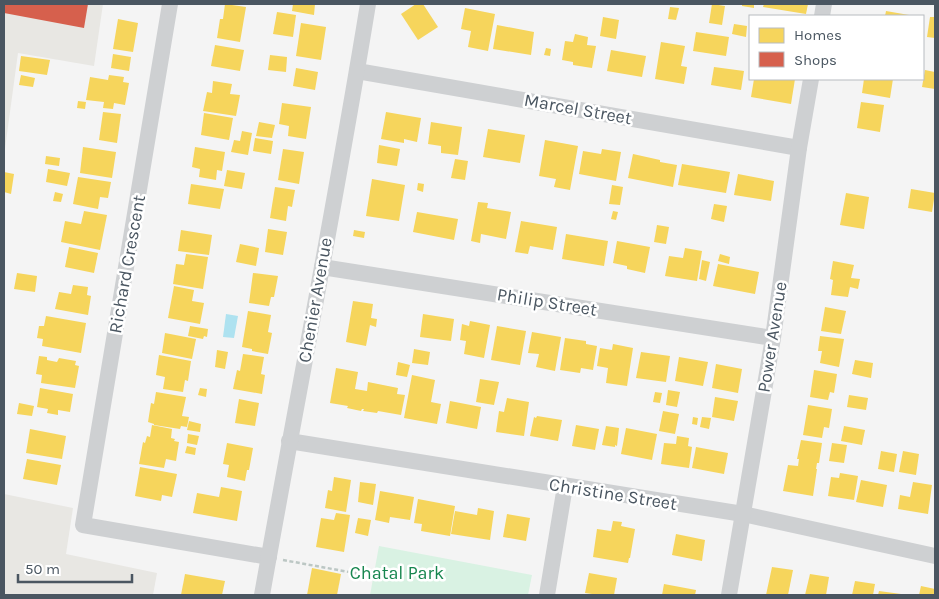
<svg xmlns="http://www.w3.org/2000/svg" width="939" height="599" font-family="Karla,sans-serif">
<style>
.commercial{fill:#e8e7e3}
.green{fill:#d9f2e3}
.water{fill:#aee2f0}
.homes{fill:#f6d55c}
.shops{fill:#d6604d}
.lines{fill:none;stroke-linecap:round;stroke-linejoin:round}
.path{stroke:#bcc7c4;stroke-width:2.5;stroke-dasharray:4 2.5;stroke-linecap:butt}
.minor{stroke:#ced0d2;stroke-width:16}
.labels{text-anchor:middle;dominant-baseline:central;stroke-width:5;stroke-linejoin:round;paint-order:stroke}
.street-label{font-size:18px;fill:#4a5661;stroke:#fff}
.park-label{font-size:18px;fill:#17864f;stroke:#fff}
</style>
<rect width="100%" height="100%" fill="#f4f4f4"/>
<g class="commercial">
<path d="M4,4h99l-9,62 -76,-13 -14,103z"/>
<path d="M4,494l69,14 -7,46 91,19 -4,22h-149z"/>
</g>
<path class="green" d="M379,546l153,29 -4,20h-158z"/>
<path class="water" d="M226,314l12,2 -4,22 -11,-1z"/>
<g class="homes">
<path d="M225,4l21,3 -6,35 -23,-4 3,-19h3z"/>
<path d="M293,4h22l-1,11 -22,-4z"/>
<path d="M416,4h7l15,23 -20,13 -17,-26z"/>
<path d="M712,4l13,2 -3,19 -13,-2z"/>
<path d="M742,4h12v4l-12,-2z"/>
<path d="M764,4h44l-2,10 -43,-7z"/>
<path d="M670,7l9,1 -3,12 -8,-1z"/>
<path d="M465,8l30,6 -7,37 -20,-4 3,-16 -10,-2z"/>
<path d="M886,11l23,4v1h-24z"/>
<path d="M277,12l19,3 -3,22 -20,-3z"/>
<path d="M603,17l16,3 -3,19 -16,-3z"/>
<path d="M930,17h5v21l-8,-1z"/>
<path d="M118,19l20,4 -5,29 -20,-3z"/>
<path d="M301,23l25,4 -5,33 -25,-4z"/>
<path d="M734,24l13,2 -1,11 -14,-3z"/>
<path d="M497,25l37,7 -3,23 -38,-6z"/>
<path d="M696,32l33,5 -3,19 -33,-5z"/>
<path d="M575,34l13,3 -1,8 9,1 -4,22 -19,-3v-3l-11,-2 3,-19 8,1z"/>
<path d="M661,42l24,4 -4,20 6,1 -3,17 -29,-5z"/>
<path d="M215,45l29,5 -4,21 -29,-5z"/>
<path d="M546,48l5,1 -1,7 -6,-1z"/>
<path d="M611,50l35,6 -4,21 -35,-6z"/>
<path d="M113,54l18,3 -2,14 -18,-3z"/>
<path d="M270,55l17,2 -1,15 -18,-2z"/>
<path d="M21,56l29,4 -3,15 -28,-4z"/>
<path d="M714,67l30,4 -3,19 -30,-5z"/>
<path d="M296,68l22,4 -3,18 -22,-4z"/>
<path d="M925,70l10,2v17l-13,-2z"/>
<path d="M21,75l14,3 -2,9 -14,-2z"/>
<path d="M109,75l15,2 -1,5 6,1 -4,22 -11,-2 -1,6 -10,-1 1,-6 -18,-2 4,-23 18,3z"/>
<path d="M754,79h41l-4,25 -40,-7z"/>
<path d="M864,79h29l-3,19 -28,-5z"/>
<path d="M213,81l19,3 -2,10 10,1 -4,21 -33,-5 4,-19 5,1z"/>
<path d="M78,101l8,1 -1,7 -8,-1z"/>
<path d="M861,102l23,3 -4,27 -23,-4z"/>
<path d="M282,103l29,4 -5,32 -18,-3 1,-10 -10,-2z"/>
<path d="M103,112l18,2 -4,29 -18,-3z"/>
<path d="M386,112l35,6 -4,24 -13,-3v4l-23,-4z"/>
<path d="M204,113l29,5 -4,22 -28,-5z"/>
<path d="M259,122l16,3 -3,13 -16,-2z"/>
<path d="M431,122l31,5 -4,28 -17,-2v-7l-13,-2z"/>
<path d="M488,129l37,6 -5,28 -37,-6z"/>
<path d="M242,131l10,2 -4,22 -17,-3 3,-12 6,1z"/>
<path d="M255,138l18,3 -2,13 -18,-3z"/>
<path d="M545,140l33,6 -8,44 -16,-3 2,-8 -17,-3z"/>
<path d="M379,145l21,4 -3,17 -20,-3z"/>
<path d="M83,147l33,5 -4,26 -32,-5z"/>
<path d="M195,147l30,5 -3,19 -5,-1 -1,10 -17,-3 1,-8 -8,-2z"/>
<path d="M283,149l21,3 -5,32 -21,-4z"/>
<path d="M602,149l19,3 -5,29 -37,-7 4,-23 18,3z"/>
<path d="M633,154l27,6v2l17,3 -4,22 -45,-9z"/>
<path d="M46,156l14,2 -1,8 -14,-2z"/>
<path d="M455,159l13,2 -3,19 -14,-2z"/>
<path d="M682,164l48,8 -4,21 -48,-8z"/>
<path d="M48,169l22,4 -3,13 -21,-4z"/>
<path d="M227,170l18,3 -3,16 -18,-3z"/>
<path d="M4,172l10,2 -3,20 -7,-2z"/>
<path d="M738,174l36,7 -3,20 -37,-6z"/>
<path d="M78,177l33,5 -3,16 -8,-1 -2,12 -25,-5z"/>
<path d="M372,179l33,6 -6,36 -33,-5z"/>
<path d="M418,183l6,1 -1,8 -6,-2z"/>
<path d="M191,184l33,5 -4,20 -32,-5z"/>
<path d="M612,185l11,2 -3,18 -11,-1z"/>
<path d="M275,187l20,3 -3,17 -4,-1 -2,15 -16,-3z"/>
<path d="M911,189l24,4 -3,19 -24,-4z"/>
<path d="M55,192l8,2 -2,8 -8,-1z"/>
<path d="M846,193l23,4 -5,32 -24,-4z"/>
<path d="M478,202l10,1 -1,5 24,4 -5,27 -25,-5 -1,9 -9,-2z"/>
<path d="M714,204l13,2 -3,16 -13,-3z"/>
<path d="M84,211l23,4 -7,35 -39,-8 4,-21 16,3z"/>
<path d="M613,211l5,1 -2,8 -5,-1z"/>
<path d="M417,212l41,7 -4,21 -41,-8z"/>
<path d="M521,221l36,6 -4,23 -23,-4 -2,8 -13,-2z"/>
<path d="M657,225l12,2 -3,17 -12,-2z"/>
<path d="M268,229l19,3 -4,23 -18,-3z"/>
<path d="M181,230l31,5 -3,20 -31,-4z"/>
<path d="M354,230l11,2 -1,6 -11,-2z"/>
<path d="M566,234l42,7 -4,25 -42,-7z"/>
<path d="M617,241l33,6 -5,26 -18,-4v-3l-14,-3z"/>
<path d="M240,244l19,4 -3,18 -20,-4z"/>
<path d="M69,247l29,6 -4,20 -29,-6z"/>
<path d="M685,248l17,3 -5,30 -32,-5 4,-20 14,2z"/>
<path d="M186,254l22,3 -5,32 -30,-5 3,-20 8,1z"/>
<path d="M720,254l10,3 -1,7 -11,-3z"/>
<path d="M702,260l8,2 -4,19 -7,-2z"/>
<path d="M833,261l21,4 -3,13 9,1 -2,10 -8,-2 -2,10 -17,-2 2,-15 -3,-1z"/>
<path d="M718,264l41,8 -4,22 -42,-8z"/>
<path d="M17,273l20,3 -2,16 -21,-3z"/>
<path d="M253,273l25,3 -4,21h-3l-2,9 -20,-3z"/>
<path d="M73,285l15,2 -1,8 4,1 -3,19 -33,-6 4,-17 12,2z"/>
<path d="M174,286l20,4 -2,11 12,2 -4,21 -32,-6z"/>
<path d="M353,301l20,3 -2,14 6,1 -1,8 -6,-2 -4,21 -20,-4z"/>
<path d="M825,307l21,4 -5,23 -20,-3z"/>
<path d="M248,311l23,4 -3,17 4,1 -4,21 -16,-3v-2l-10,-2z"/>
<path d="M423,314l31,5 -3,22 -31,-4z"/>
<path d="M46,316l40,7 -5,30 -39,-7 1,-7 -6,-1 2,-12h5z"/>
<path d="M470,321l20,4 -6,33 -20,-4 2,-13 -6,-1 2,-16 7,2z"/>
<path d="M190,326l18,3 -1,8 -3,-1 -1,3 -15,-3z"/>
<path d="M497,326l29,5 -6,34 -29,-5z"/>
<path d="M532,332l29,5 -6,34 -19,-4 3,-13 -11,-1z"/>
<path d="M165,333l31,6 -4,20 -30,-6z"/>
<path d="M820,336l24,3 -5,28 -19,-4 2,-12h-4z"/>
<path d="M565,338l21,3v3l11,2 -4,24 -12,-2 -1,5 -20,-3z"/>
<path d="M613,344l20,4 -6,38 -21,-3 2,-15 -11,-2 3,-18 12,2z"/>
<path d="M414,349l16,3 -2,13 -16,-2z"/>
<path d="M217,350l11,2 -3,17 -10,-2z"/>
<path d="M641,352l29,4 -4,26 -30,-4z"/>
<path d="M243,354l21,3 -3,17 4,1 -3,19 -29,-5 4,-19 3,1z"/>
<path d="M159,355l32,6 -3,20 -3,-1 -2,12 -20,-3 2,-12 -9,-2z"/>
<path d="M39,356l8,1v3l10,2 2,-4 17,3 -1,4 4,1 -4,22 -34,-5 1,-8 -6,-1z"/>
<path d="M679,357l29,5 -5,24 -28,-5z"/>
<path d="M855,360l18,3 -2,15 -19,-4z"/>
<path d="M398,362l12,3 -3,12 -11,-2z"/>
<path d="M716,364l26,5 -4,24 -26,-5z"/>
<path d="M336,368l22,4 -3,17 12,2 1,-9 30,6 -1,6 8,1 -4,20 -23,-4 -1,2 -14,-2 1,-2h-2l-1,2 -14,-3 1,-2 -18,-3z"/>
<path d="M814,370l23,4 -3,19 -4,-1 -2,8 -18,-3z"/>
<path d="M412,375l23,5 -4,22 10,2 -4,20 -33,-6z"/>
<path d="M480,379l19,3 -5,23 -18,-3z"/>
<path d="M40,388l33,6 -3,18 -12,-2v5l-11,-2 1,-4 -11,-2z"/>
<path d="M200,388l7,1 -1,8 -8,-2z"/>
<path d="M668,390l12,2 -3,15 -11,-2z"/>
<path d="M156,392l30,5 -4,19 7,1 -2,10 -6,-1 -1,3 -26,-4v-1l-6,-2 3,-19 3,1z"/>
<path d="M655,392l7,1 -2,10 -7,-1z"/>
<path d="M849,395l19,3 -2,12 -19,-3z"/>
<path d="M715,397l23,4 -4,20 -22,-4z"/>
<path d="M507,398l22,4 -5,34 -28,-4 3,-21 5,1z"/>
<path d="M239,399l20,4 -4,23 -20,-3z"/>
<path d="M450,401l31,6 -4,22 -31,-6z"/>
<path d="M19,403l15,3 -2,10 -15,-2z"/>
<path d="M808,405l24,4 -3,19 -5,-1 -2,11 -19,-3z"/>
<path d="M663,411l16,3 -4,20 -16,-3z"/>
<path d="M537,416l25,4 -4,21 -28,-5 4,-19 2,1z"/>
<path d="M693,417l5,1 -1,7 -5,-1z"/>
<path d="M702,417l9,1 -2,11 -9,-2z"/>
<path d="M189,421l12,3 -1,8 -13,-2z"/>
<path d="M152,425l20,4 -1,9 4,1 -1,2 5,1 -3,19 -10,-2 -2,9 -25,-4 4,-22 2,1 2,-7 3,1z"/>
<path d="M576,425l23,4 -4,21 -23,-4z"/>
<path d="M606,426l13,2 -2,18 -2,-1v2l-13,-2z"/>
<path d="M844,426l21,4 -3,15 -21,-4z"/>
<path d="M626,428l31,6 -5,26 -31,-6z"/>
<path d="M30,429l36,7 -4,23 -36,-6z"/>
<path d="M188,434l11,2 -2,9 -10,-2z"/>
<path d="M677,436l12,2 -1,8 4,1 -3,21 -28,-4 3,-21 12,1z"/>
<path d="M801,440l21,3 -3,20h-2l-1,6h1l-4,27 -30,-5 5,-26 10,1 1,-7h-2z"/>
<path d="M227,443l26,5 -4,22h-2l-2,11 -18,-4 2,-12 -6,-1z"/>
<path d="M832,443l15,2 -3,18 -15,-2z"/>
<path d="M187,446l9,2 -1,7 -10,-2z"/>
<path d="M696,447l32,6 -4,21 -32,-6z"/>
<path d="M881,451l16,3 -3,18 -16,-3z"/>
<path d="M903,451l16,3 -3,21 -17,-3z"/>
<path d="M27,459l34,6 -4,20 -34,-6z"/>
<path d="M140,467l37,7 -5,23 -10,-2 -1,6 -26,-5z"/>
<path d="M840,473l18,3 -4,24 -26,-4 3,-19 8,1z"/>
<path d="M334,477l17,3 -5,32 -21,-4 3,-18 4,1z"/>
<path d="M861,480l26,5 -4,22 -27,-5z"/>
<path d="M360,482l16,2 -3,21 -15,-3z"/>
<path d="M913,482l19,3 -4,29 -30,-5 2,-14 10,2z"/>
<path d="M221,487l21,4 -5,30 -44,-8 4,-20 22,4z"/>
<path d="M380,491l34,6 -4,23 -20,-3 -1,6 -14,-3z"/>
<path d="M418,499l37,7 -5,30 -29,-5 1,-7 -8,-1z"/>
<path d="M478,508l16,3 -4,29 -39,-6 4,-23 22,4z"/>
<path d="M336,513l14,2 -6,37 -28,-5 5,-29 13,2z"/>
<path d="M507,514l23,4 -4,23 -23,-4z"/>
<path d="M358,518l13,2 -3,16 -13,-3z"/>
<path d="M613,521l9,1 -1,4 14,3 -5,29h-1l-1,5 -35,-6 4,-28 14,2z"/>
<path d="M676,534l29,6 -3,21 -30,-6z"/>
<path d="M772,567l21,3 -5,25h-22z"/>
<path d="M312,568l29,6 -4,21h-30z"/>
<path d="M589,573l28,5 -3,17h-15l-14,-2z"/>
<path d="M185,574l40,7 -3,14h-41z"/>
<path d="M810,574l19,3 -3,18h-21z"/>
<path d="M855,581l20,3 -2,11h-21z"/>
<path d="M664,584l32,6 -1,5h-33z"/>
<path d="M921,586l14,3v6h-16z"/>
<path d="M879,591l22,3v1h-23z"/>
</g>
<path class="shops" d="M4,4h84l-4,24 -80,-15z"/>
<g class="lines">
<path class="path" d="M283,560l77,14"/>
<g class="minor">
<path d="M170,4l-87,521 186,32"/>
<path d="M822,16l2,-12"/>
<path d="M357,71l442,77"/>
<path d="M322,267l451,71"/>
<path d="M289,441l454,73 192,42"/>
<path d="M262,595c35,-197 74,-394 106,-591"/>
<path d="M547,595l18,-109"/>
<path d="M729,595l44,-257 26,-190 12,-69"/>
</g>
</g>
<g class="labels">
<g class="street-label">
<text transform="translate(578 109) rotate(10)">Marcel Street</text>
<text transform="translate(127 264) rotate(-80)">Richard Crescent</text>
<text transform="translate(315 300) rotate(-80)">Chenier Avenue</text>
<text transform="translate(547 302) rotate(9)">Philip Street</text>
<text transform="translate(772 337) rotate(-81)">Power Avenue</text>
<text transform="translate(613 494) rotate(9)">Christine Street</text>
</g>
<g class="park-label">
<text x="397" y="573">Chatal Park</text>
</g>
</g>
<rect width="939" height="599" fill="none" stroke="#4a5661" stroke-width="10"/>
<rect x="749" y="15" width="175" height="65" fill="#ffffff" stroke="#b7bbc0"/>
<rect x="759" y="28" width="25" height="15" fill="#f6d55c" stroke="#b7bbc0"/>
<text x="794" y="40" font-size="15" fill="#4a5661">Homes</text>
<rect x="759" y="52" width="25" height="15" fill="#d6604d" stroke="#b7bbc0"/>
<text x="794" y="65" font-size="15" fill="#4a5661">Shops</text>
<path d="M18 574v8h114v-8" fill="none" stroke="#4a5661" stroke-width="2.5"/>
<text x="25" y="574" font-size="15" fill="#4a5661" stroke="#ffffff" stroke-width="4" paint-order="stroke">50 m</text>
</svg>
